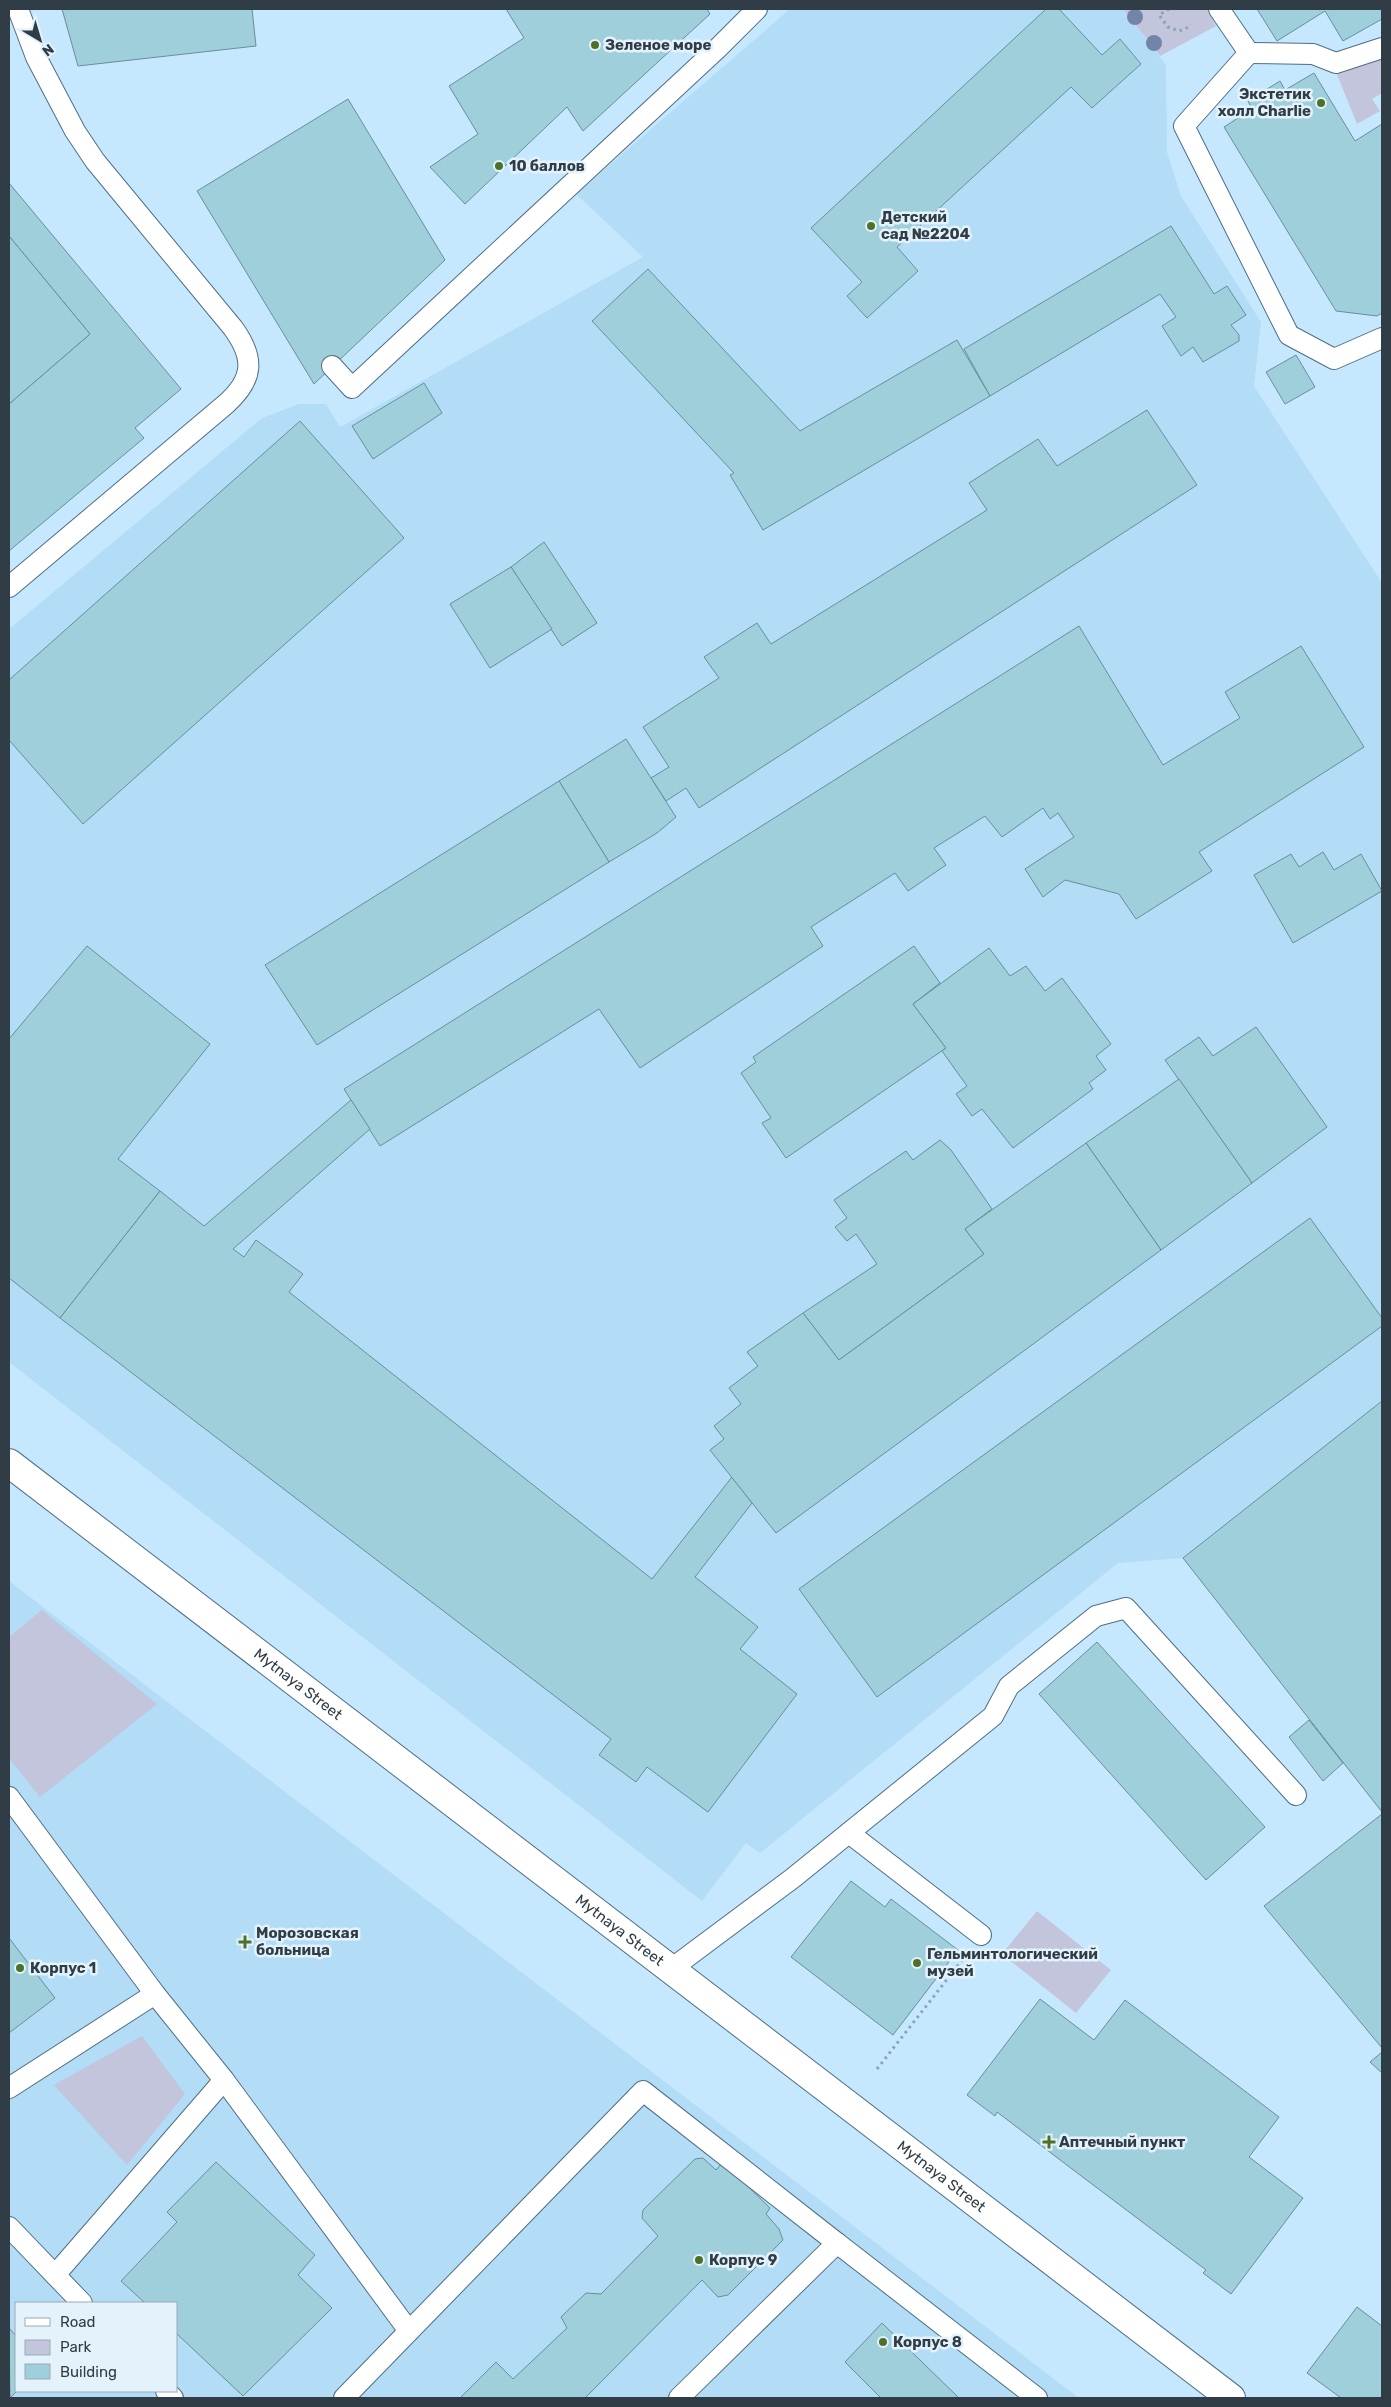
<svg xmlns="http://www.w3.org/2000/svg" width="1391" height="2407" font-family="Rubik,sans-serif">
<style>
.built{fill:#b3dcf7;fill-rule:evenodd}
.green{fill:#c2c5dc}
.building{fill:#9fcfdb;stroke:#678f99}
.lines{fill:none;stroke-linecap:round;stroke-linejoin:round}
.lane-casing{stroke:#506e82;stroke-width:22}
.secondary-casing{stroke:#506e82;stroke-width:30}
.path{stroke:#89a3b4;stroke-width:3;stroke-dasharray:2.5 4;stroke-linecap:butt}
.lane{stroke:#fff;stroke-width:20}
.secondary{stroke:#fff;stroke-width:28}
.tree{fill:#7484a9}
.poi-dot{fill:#4d7129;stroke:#e4f2fb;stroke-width:2}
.labels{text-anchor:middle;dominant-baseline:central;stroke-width:5;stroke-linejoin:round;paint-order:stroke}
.poi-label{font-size:15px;font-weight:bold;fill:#303d46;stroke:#e4f2fb;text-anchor:start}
.street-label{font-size:15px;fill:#303d46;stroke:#e4f2fb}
</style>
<rect width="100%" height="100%" fill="#c6e8fe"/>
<g class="built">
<path d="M790,9h333l43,56 1,87 14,44 80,126 -7,64 128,197v1229l-199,-254 -65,5 -358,290 -14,-10 -44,58 -693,-539v-733l253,-211 37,-14h27l14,23 303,-170 -67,-63z"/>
<path d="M9,1581l1070,817h-1070zM16,2303h160v88h-160z"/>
</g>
<g class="green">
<path d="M1123,9h84l9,17 -56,30z"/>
<path d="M1382,56v37l-10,6 8,12 -23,13 -21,-52z"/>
<path d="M42,1610l115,94 -117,93 -31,-39v-121z"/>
<path d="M1037,1911l74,59 -35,43 -74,-59z"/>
<path d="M142,2036l43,58 -58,71 -73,-80z"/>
</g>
<g class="building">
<path d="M62,9h190l4,37 -178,20z"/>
<path d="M506,9h201l3,5 -127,117 -16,-24 -102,97 -35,-37 48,-33 -29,-48 75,-48z"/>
<path d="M1046,9h13l43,46 18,-16 21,25 -49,44 -21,-21 -174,160 21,24 -51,47 -20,-22 15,-14 -51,-54z"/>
<path d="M1257,9h125v10l-39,22 -18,-30 -48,30z"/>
<path d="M1314,73l41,68 27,-17v189l-5,3 -41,-5 -112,-184 28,-18 -4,-8 32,-20 5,9z"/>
<path d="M348,99l97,161 -131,124 -117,-193z"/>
<path d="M9,183l172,206 -46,39 9,10 -135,113v-147l81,-70 -81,-98z"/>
<path d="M1171,226l43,68 13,-8 19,29 -15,10 8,10v6l-36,21 -10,-15 -12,9 -19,-30 14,-9 -16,-23 -170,102 -26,-47z"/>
<path d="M9,236l81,98 -81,70z"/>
<path d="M648,269l152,162 157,-91 33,56 -227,134 -33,-55 4,-2 -142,-152z"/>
<path d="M1296,355l19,32 -30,17 -19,-32z"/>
<path d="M424,383l18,30 -69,46 -21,-33z"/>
<path d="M1147,410l50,75 -498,323 -13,-20 -20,13 -15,-23 18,-11 -26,-40 76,-49 -15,-21 53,-34 14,21 216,-134 -18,-27 69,-44 19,27z"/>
<path d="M300,421l104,117 -321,286 -74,-84v-60z"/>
<path d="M544,542l53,81 -35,23 -51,-79z"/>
<path d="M511,567l41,62 -62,39 -40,-64z"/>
<path d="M1079,626l84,139 77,-47 -15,-26 76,-46 63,101 -165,105 13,19 -76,48 -17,-25 -54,-14 -22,17 -18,-28 49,-32 -16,-24 -8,6 -7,-11 -41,29 -17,-21 -51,32 12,17 -38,26 -13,-18 -84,54 12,19 -183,122 -41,-59 -219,137 -36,-57z"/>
<path d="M626,739l50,78 -19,16 -48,29 -50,-81z"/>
<path d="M559,781l50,81 -292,183 -52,-80z"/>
<path d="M1323,852l11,18 27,-16 21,37 -89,52 -39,-68 37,-21 8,13z"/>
<path d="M87,946l123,98 -92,115 42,32 -100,127 -51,-40v-239z"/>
<path d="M914,946l26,37 -27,21 33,44 -160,110 -24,-35 9,-5 -30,-45 15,-11 -3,-5z"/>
<path d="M989,948l21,28 16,-10 19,25 17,-13 49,66 -15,12 10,14 -17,13 4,6 -80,59 -31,-39 -10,7 -16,-22 11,-8 -25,-35 4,-3 -33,-44z"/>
<path d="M1256,1027l71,100 -75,56 -87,-123 34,-23 14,19z"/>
<path d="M1179,1079l73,104 -91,67 -75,-107z"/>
<path d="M351,1100l19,29 -137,120 11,8 12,-17 47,34 -14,18 363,287 80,-102 20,26 -57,74 63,50 -18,22 57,45 -89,118 -61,-45 -11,15 -37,-27 12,-16 -551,-421 100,-127 44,35z"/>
<path d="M940,1140l11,10 41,59 -27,20 19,25 -145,106 -36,-47 74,-49 -21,-30 -9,7 -12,-14 12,-9 -13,-18 72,-49 7,9z"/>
<path d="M1086,1143l75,107 -385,283 -66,-83 14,-11 -10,-13 27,-22 -12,-16 29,-22 -11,-14 56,-39 36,47 145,-106 -19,-25z"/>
<path d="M1310,1218l72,100v8l-505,371 -78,-108z"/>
<path d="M1382,1401v411l-199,-254z"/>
<path d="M1097,1642l168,185 -59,53 -167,-186z"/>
<path d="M1309,1720l34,43 -20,18 -34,-44z"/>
<path d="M1382,1814v234l-118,-142z"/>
<path d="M851,1881l34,26 6,-8 67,51 -65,85 -102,-78z"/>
<path d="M9,1938l46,60 -46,35z"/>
<path d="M1040,1999l54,41 31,-40 154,117 -30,40 54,41 -72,96 -28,-21 3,-3 -130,-98 -79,-60 -2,4 -28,-21z"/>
<path d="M1382,2052v21l-12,-11z"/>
<path d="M703,2158l13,12 7,-8 47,46 -4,6 13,15 4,11 -55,55 -10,2 -16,-17 -117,118h-125l36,-36 17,17 54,-51 -6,-11 25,-24 15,1 57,-58 -16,-18 1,-8 52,-51z"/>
<path d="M216,2162l99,93 -17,20 34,33 -89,88 -67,-63v-30h-31l-24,-22 56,-59 -10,-10z"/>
<path d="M1357,2307l25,19v72h-41l-34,-25z"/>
<path d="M882,2323l77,75h-78l-36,-36z"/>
<path d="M9,2328l7,8 1,55 -7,7z"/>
</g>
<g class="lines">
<defs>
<g id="lane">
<path d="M1219,9l30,44 -65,73 105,209 45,24 48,-21"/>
<path d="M1249,53l64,1 23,9 46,-15"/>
<path d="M332,366l20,22 366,-340 39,-39"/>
<path d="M9,587l217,-183c28,-25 29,-46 7,-76l-138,-167 -20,-30 -39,-74 -18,-48"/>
<path d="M9,1797l146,197 69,86 -169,195"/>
<path d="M849,1833l132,102"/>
<path d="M671,1969l122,-91 200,-162 16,-30 87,-70 30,-8 170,187"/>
<path d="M224,2080l185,251"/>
<path d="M9,2088l146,-94"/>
<path d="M9,2227l73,76"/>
<path d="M837,2243l200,155"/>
<path d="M166,2391l7,7"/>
<path d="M344,2398l299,-307 194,152 -158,155"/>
</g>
<g id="secondary">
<path id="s1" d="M9,1463l1222,935"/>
</g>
</defs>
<use href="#lane" class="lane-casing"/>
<use href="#secondary" class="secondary-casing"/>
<g class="path">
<path d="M1169,9l-10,6 9,12 11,4 10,-4 1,-3"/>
<path d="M877,2069l86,-110"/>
</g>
<use href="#lane" class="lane"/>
<use href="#secondary" class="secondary"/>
</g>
<g class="tree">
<circle cx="1135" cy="17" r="8"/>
<circle cx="1154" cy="43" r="8"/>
</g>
<g class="poi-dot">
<circle cx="595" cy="45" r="5"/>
<circle cx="1321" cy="103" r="5"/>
<circle cx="499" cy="166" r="5"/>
<circle cx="871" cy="226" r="5"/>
<path d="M242.5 1934.5h5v5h5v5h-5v5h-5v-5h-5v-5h5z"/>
<circle cx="917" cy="1963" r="5"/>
<circle cx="20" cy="1968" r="5"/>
<path d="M1046.5 2134.5h5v5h5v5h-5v5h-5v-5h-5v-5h5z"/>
<circle cx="699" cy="2260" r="5"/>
<circle cx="883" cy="2342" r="5"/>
</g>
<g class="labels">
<g class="poi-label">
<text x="605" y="45">Зеленое море</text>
<text x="1311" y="94" text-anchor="end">Экстетик<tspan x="1311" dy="17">холл Charlie</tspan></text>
<text x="509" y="166">10 баллов</text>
<text x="881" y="217">Детский<tspan x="881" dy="17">сад №2204</tspan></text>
<text x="256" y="1933">Морозовская<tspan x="256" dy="17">больница</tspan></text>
<text x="927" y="1954">Гельминтологический<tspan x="927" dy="17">музей</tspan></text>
<text x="30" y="1968">Корпус 1</text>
<text x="1059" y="2142">Аптечный пункт</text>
<text x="709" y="2260">Корпус 9</text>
<text x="893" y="2342">Корпус 8</text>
</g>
<g class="street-label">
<text stroke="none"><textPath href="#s1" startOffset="364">Mytnaya Street</textPath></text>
<text stroke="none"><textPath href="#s1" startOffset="769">Mytnaya Street</textPath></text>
<text stroke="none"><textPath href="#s1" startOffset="1174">Mytnaya Street</textPath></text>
</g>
</g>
<rect width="1391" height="2407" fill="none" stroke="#303d46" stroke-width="20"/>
<rect x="15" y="2302" width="162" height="90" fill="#e4f2fb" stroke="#9caab3"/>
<rect x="25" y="2318" width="25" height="8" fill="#ffffff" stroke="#9caab3"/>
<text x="60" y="2327" font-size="15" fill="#303d46">Road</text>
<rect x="25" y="2340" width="25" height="15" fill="#c2c5dc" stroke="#9caab3"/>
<text x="60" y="2352" font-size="15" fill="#303d46">Park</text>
<rect x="25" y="2364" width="25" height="15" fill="#9fcfdb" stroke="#9caab3"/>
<text x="60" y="2377" font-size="15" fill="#303d46">Building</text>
<g transform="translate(40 40) rotate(142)" stroke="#e4f2fb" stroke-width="4" paint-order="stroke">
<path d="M0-4L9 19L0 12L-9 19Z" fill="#303d46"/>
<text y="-8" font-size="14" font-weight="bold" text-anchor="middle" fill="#303d46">N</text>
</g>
</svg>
